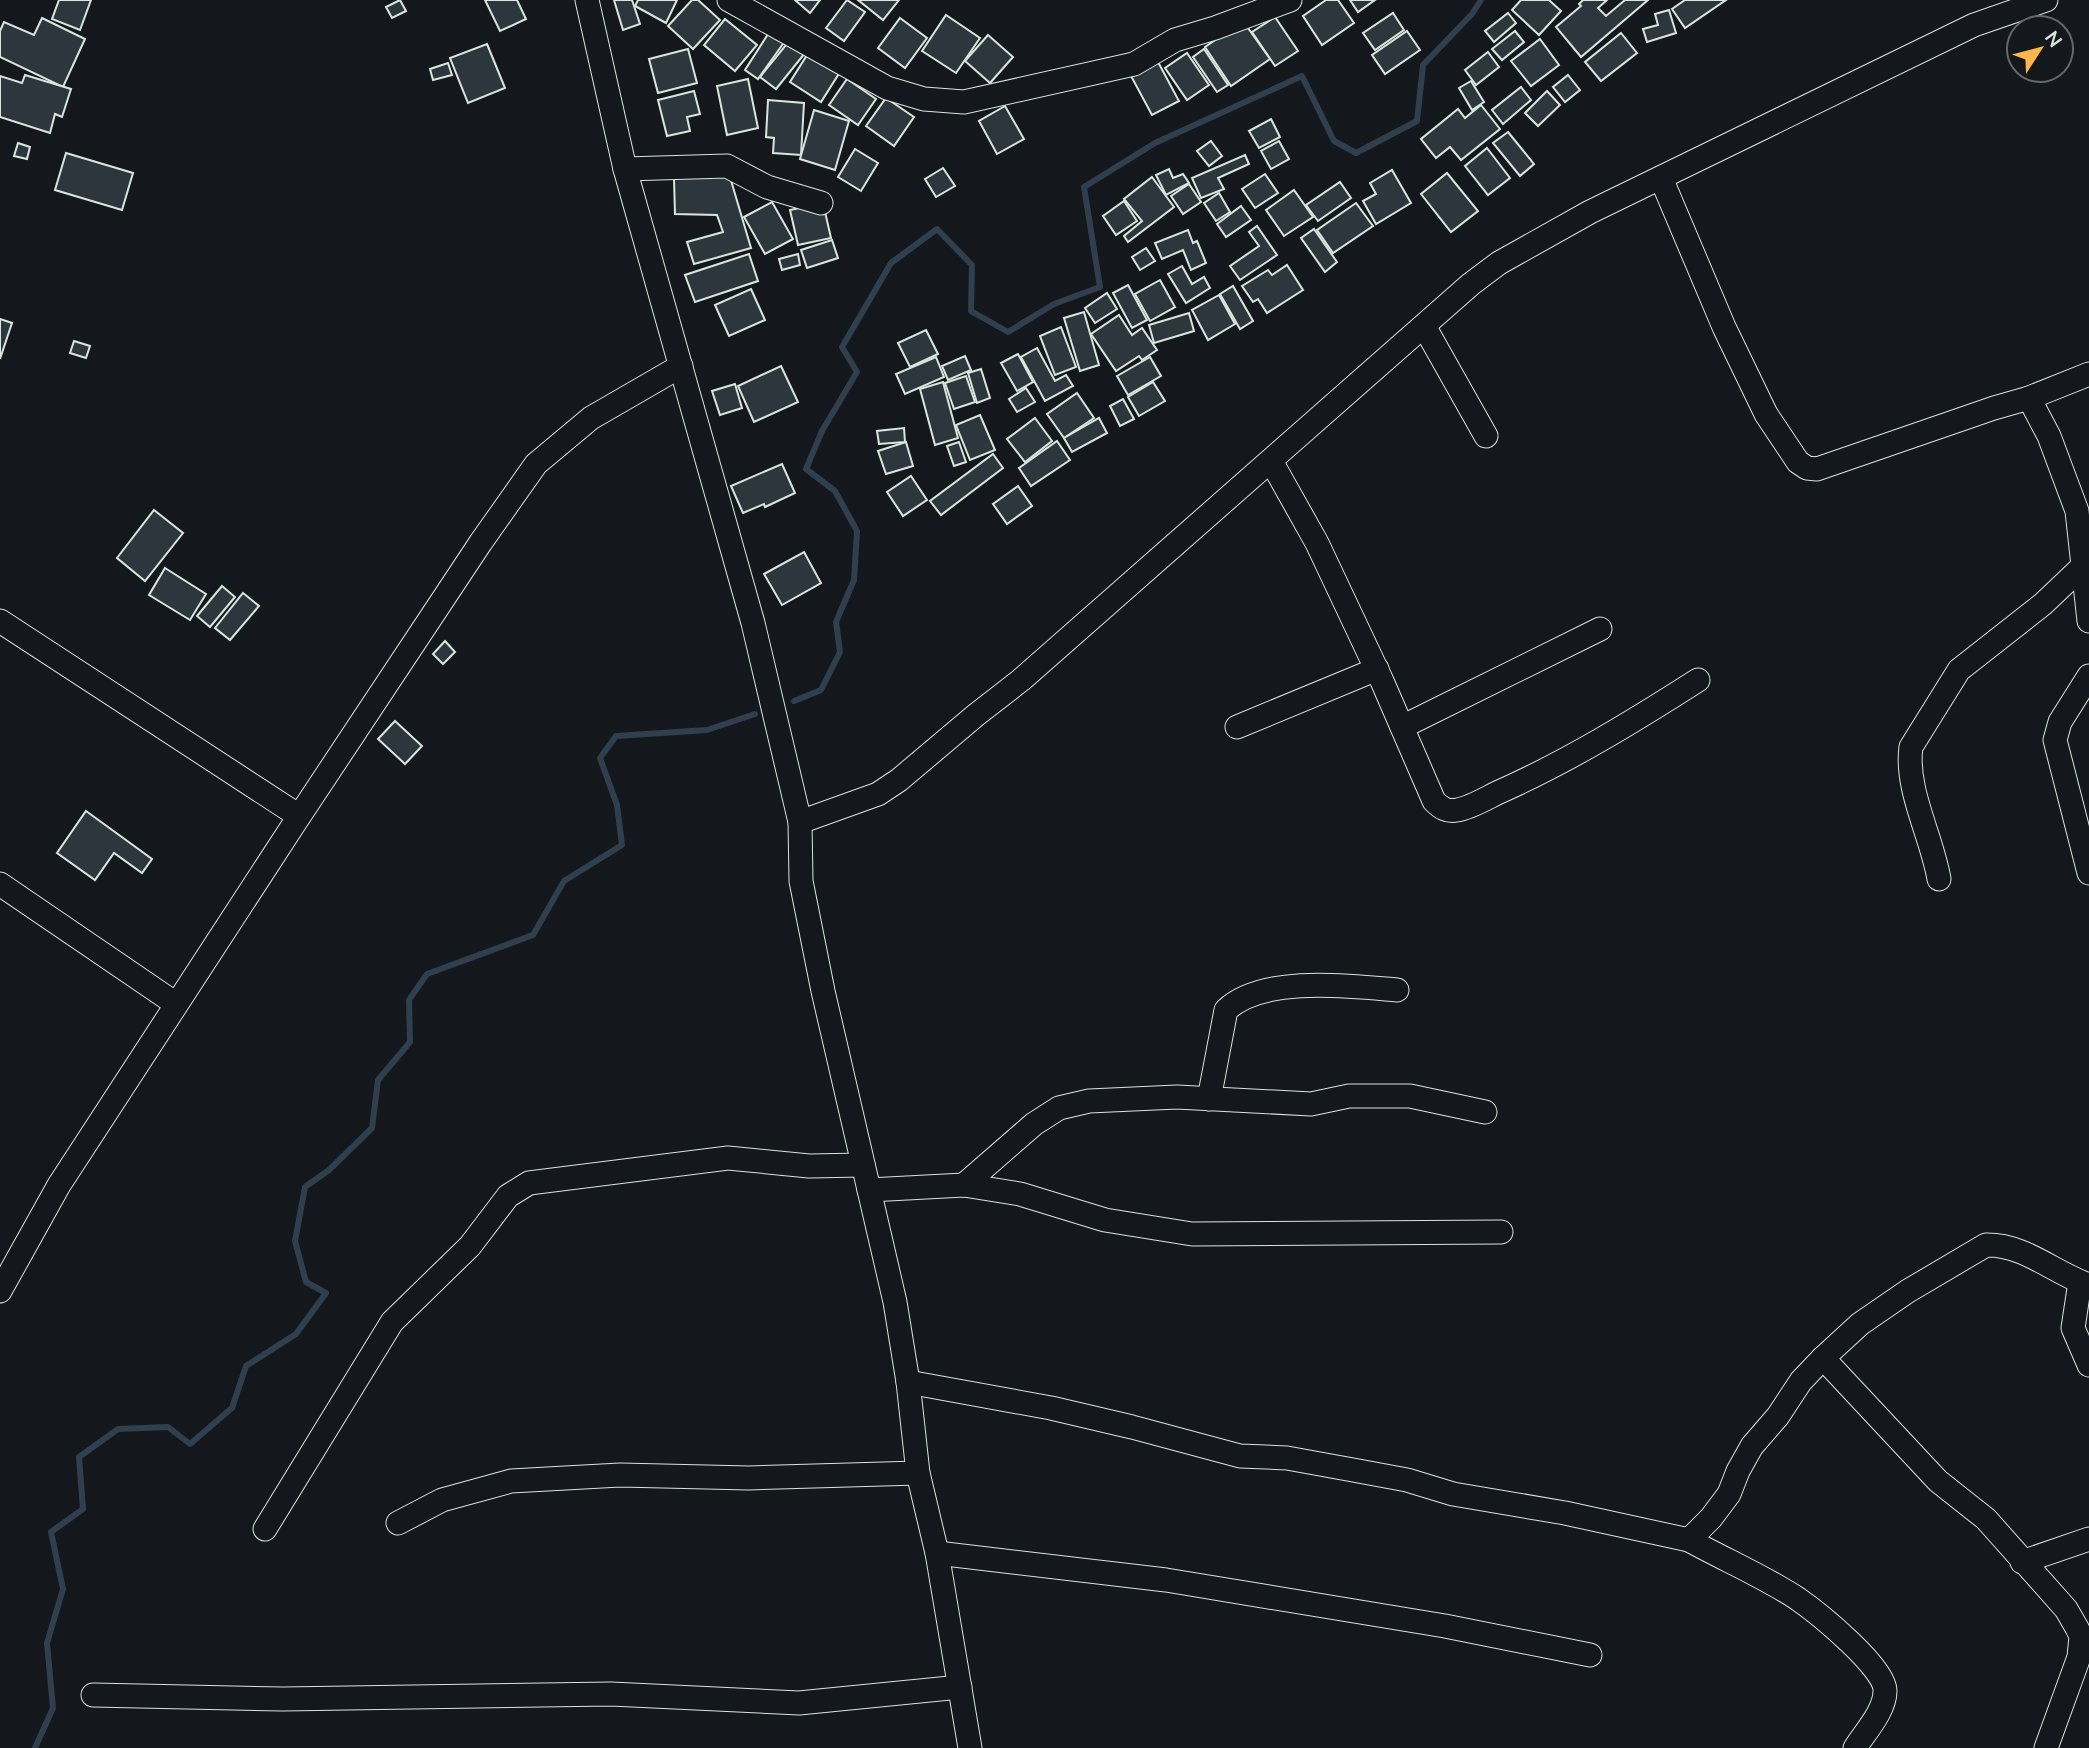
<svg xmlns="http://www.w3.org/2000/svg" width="2089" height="1748" font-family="'Nunito Sans',sans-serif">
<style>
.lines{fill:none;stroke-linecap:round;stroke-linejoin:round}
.stream{stroke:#2f3f4d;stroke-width:6}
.building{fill:#2c363c;stroke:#d8e6dc;stroke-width:2}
.minor-casing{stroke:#d8e6dc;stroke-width:25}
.minor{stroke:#14181c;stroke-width:23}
</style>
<rect width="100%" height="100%" fill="#14181c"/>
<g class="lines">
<g class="stream">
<path d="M794,701l27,-11 19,-38 -4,-30 18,-42 3,-49 -22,-40 -29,-22 16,-38 35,-59 -15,-25 49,-84 46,-34 35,36 -1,46 37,21 46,-28 46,-17 -16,-100 71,-44 147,-67 32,65 22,12 61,-32 6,-56 49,-51 9,-14"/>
<path d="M35,1748l18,-40 -6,-65 16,-54 -12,-57 32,-23 -4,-52 39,-28 50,-2 22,17 42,-36 14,-42 50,-32 30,-41 -20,-11 -11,-41 10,-54 24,-17 43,-42 6,-48 32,-38 -1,-42 18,-26 106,-39 31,-54 58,-36 -5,-40 -17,-47 16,-22 91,-6 48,-16"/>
</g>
</g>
<g class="building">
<path d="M59,0h32l-11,30 -28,-11z"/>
<path d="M400,0l6,11 -14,7 -6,-11z"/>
<path d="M485,0h32l9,19 -26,12z"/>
<path d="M614,0h18l8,24 -17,6z"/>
<path d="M638,0h39l-11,23 -31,-17z"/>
<path d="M692,0h6l22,20 -27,29 -25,-23z"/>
<path d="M795,0h25l-10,13z"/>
<path d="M847,0l18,12 -21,29 -18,-13z"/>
<path d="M858,0h41l-16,20z"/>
<path d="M1326,0h12l16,23 -32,22 -19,-29z"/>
<path d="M1350,0h25l-17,12z"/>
<path d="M1521,0h28l12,11 -22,24 -27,-25z"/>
<path d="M1583,0h24l-9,8 8,8 19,-16h23l-67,57 -25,-30 25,-21 -2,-2z"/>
<path d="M1685,0h41l-41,28 -13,-19z"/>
<path d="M1669,10l7,23 -29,9 -4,-13 15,-4 -3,-11z"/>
<path d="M1393,13l11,17 -29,20 -12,-17z"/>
<path d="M1508,13l8,10 -22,19 -9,-11z"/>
<path d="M946,15l34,23 -24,35 -34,-22z"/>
<path d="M1275,17l23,34 -23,15 -23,-34z"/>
<path d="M42,18l43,21 -22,48 -63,-30v-26l4,-9 30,13z"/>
<path d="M900,18l27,20 -22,30 -27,-20z"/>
<path d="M725,19l32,26 -22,26 -31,-26z"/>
<path d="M1243,21l27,38 -39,27 -26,-39z"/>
<path d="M770,31l15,10 -27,38 -13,-9z"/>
<path d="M1407,31l13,19 -35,24 -13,-19z"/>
<path d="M1515,31l9,11 -22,18 -10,-11z"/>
<path d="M1621,33l16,20 -36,28 -16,-19z"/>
<path d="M988,35l25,22 -23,26 -25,-22z"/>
<path d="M1540,39l19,26 -28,21 -20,-25z"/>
<path d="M790,40l15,13 -29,36 -16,-12z"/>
<path d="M487,44l18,44 -37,15 -18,-45z"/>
<path d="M688,49l9,34 -39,10 -9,-34z"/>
<path d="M1204,49l24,36 -11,7 -24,-35z"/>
<path d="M809,52l31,20 -19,30 -31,-20z"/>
<path d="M1488,52l11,15 -23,18 -11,-15z"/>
<path d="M1187,53l22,32 -22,15 -22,-32z"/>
<path d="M1158,62l21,39 -27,14 -21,-39z"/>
<path d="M448,63l4,12 -19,5 -3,-11z"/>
<path d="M25,75l46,14 -9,28 -7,-3 -5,19 -50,-16v-41l22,7z"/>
<path d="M1568,75l12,15 -15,12 -12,-15z"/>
<path d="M748,79l10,49 -31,7 -10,-49z"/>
<path d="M847,79l29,20 -18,26 -29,-20z"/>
<path d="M1471,81l13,21 -12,8 -13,-22z"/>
<path d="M1521,87l10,13 -28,24 -11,-14z"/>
<path d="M694,91l6,23 -13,3 3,14 -23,5 -9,-36z"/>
<path d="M1547,91l13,14 -22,21 -13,-13z"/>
<path d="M886,98l28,19 -20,29 -28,-20z"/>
<path d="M768,100l36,3 -3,52 -28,-2 1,-15 -8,-1z"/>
<path d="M1481,105l19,24 -39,31 -11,-13 -14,11 -15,-19 37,-30 7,9z"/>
<path d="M1005,106l19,33 -27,15 -18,-33z"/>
<path d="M814,110l35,11 -14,49 -35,-11z"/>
<path d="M1271,119l9,18 -21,11 -10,-17z"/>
<path d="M1508,132l26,32 -14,12 -27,-33z"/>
<path d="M1211,141l11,15 -13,10 -12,-15z"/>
<path d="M1279,141l10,18 -18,10 -10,-18z"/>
<path d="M18,143l12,4 -3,12 -13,-3z"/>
<path d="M1487,148l23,30 -22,17 -23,-29z"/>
<path d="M855,149l23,14 -17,28 -23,-14z"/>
<path d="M66,153l67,20 -11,37 -67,-20z"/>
<path d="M1245,155l4,9 -31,14 6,11 -23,9 -9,-20z"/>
<path d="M943,168l12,18 -19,11 -11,-18z"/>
<path d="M1169,169l4,9 10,-4 6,9 -23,12 -10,-20z"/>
<path d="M1392,170l19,33 -35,21 -13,-23 13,-7 -6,-11z"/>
<path d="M1447,173l31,38 -27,21 -30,-38z"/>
<path d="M1265,174l13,19 -23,15 -13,-19z"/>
<path d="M678,177h52l21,71 -57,16 -7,-22 36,-10 -6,-17 -42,-1 -1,-35z"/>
<path d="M1152,177l22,30 -46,35 -4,-6 18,-15 -18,-22z"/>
<path d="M1340,182l11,16 -33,23 -12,-16z"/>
<path d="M1189,184l12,18 -18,12 -12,-18z"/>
<path d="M1294,190l19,27 -29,19 -18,-26z"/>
<path d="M1219,193l11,19 -14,9 -12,-18z"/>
<path d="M1124,201l13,20 -21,14 -13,-19z"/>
<path d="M772,202l21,37 -28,15 -21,-37z"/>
<path d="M823,203l8,35 -33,7 -8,-35z"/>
<path d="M1356,203l17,23 -40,27 -16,-23z"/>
<path d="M1241,206l10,14 -25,17 -9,-13z"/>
<path d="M1257,226l20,29 -37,25 -10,-14 29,-20 -10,-14z"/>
<path d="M1314,229l23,33 -12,10 -24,-34z"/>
<path d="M1188,230l5,13 4,-2 9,22 -15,7 -8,-20 -21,9 -7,-16z"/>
<path d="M832,240l6,18 -31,10 -6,-18z"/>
<path d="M1146,248l9,13 -15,9 -8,-13z"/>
<path d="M749,254l9,27 -63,21 -10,-27z"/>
<path d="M798,254l2,11 -18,5 -3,-11z"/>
<path d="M1287,265l16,25 -36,23 -9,-14 -5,3 -11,-16 26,-16 4,5z"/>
<path d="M1182,266l10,18 12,-7 6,11 -24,15 -18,-29z"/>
<path d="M1160,280l15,27 -25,14 -15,-27z"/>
<path d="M1128,285l19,35 -15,8 -19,-35z"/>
<path d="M1233,286l20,35 -13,8 -20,-35z"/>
<path d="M751,289l14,31 -36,16 -14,-31z"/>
<path d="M1107,293l10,16 -22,14 -10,-15z"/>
<path d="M1219,295l16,29 -27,16 -16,-30z"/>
<path d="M1084,312l15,53 -19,6 -16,-53z"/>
<path d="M1189,313l5,18 -40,12 -5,-18z"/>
<path d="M1119,315l13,20 10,-7 15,22 -15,10 -3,-4 -23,15 -25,-37z"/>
<path d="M0,319l12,4 -12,36z"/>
<path d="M1061,327l15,40 -21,8 -15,-39z"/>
<path d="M926,330l12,24 -28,13 -12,-24z"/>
<path d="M74,341l16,5 -4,12 -16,-5z"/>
<path d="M1037,348l18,33 11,-6 7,11 -28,15 -24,-44z"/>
<path d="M1018,354l15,28 -16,9 -16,-28z"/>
<path d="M965,356l6,14 -23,10 -6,-14z"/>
<path d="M936,357l8,20 -39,17 -9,-20z"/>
<path d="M1150,357l11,19 -33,19 -11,-19z"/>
<path d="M781,366l17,36 -44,20 -16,-36z"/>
<path d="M981,369l9,29 -13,5 -9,-30z"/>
<path d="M966,376l9,26 -21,7 -9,-26z"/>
<path d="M943,382l15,56 -23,7 -15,-56z"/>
<path d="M1153,382l12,19 -26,15 -11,-19z"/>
<path d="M735,384l7,24 -22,7 -8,-24z"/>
<path d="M1026,388l9,14 -18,10 -8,-13z"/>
<path d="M1077,393l17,25 -30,20 -17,-24z"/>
<path d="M1123,399l11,20 -14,7 -10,-20z"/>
<path d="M980,415l15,35 -25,10 -14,-35z"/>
<path d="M1035,418l17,23 -27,21 -18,-23z"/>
<path d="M1099,418l8,15 -35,19 -8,-14z"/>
<path d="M904,428l1,14 -26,2 -2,-13z"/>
<path d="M1057,441l13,19 -39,26 -12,-18z"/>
<path d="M906,442l7,24 -27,8 -8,-23z"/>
<path d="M959,442l7,20 -12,4 -7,-20z"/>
<path d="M993,454l10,14 -62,47 -11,-14z"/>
<path d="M782,464l13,29 -30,14 -1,-3 -21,9 -12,-27z"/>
<path d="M911,476l16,24 -24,16 -16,-24z"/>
<path d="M1018,486l14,20 -25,18 -14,-20z"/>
<path d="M154,510l29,23 -38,48 -28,-23z"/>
<path d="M804,552l17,31 -39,22 -18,-31z"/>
<path d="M165,568l41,26 -16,26 -41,-25z"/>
<path d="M222,586l13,11 -25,30 -13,-11z"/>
<path d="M243,593l16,13 -29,34 -15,-12z"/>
<path d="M445,641l10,11 -12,12 -10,-10z"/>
<path d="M395,721l27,25 -17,18 -27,-25z"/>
<path d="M86,811l66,48 -10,14 -28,-20 -19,27 -38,-27z"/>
</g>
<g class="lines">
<defs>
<g id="minor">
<path d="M587,0l38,169 128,454 47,199 1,59 22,110 72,311 13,80 10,91 19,80 33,195"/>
<path d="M729,0l158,88 37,11 40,3 170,-38 41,-24 40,-12 75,-28"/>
<path d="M625,169l102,-3 40,21 54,16"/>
<path d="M1661,178l63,149 42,87 32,48 9,6 10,1 177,-61 35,-10 20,38 28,75 12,110"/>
<path d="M1424,326l62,110"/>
<path d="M2029,398l60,-24"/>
<path d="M1271,461l46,82 65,138 52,120c7,7 13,11 23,9 13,-2 28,-11 40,-17 70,-31 137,-72 201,-113"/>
<path d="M0,621l299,195"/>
<path d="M2089,676l-29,46 -5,18 34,133"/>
<path d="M1237,727l140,-58"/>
<path d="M1402,727l198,-98"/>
<path d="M800,822l78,-28 21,-14 77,-65 45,-35 450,-396 28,-21 91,-51 384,-187 72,-25"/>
<path d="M1939,879c-7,-42 -34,-90 -28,-132l48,-77 84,-66 41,-39"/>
<path d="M0,884l176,120"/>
<path d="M1209,1099l17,-89c37,-35 124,-24 171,-20"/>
<path d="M964,1185l70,-61 25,-16 30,-7 88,-4 134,7 38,-8h61l75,16"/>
<path d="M869,1190l95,-5 56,9 85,26 87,14 309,-2"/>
<path d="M2080,1282l-7,46 16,37"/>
<path d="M0,1291l59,-106 237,-364 185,-279 55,-78 55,-46 90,-52"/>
<path d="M1823,1358l115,123 48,38 80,90 11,19 4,8 -2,21 -33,91"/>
<path d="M908,1382l143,26 81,19 108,29 47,2 66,12 54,10 46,14 112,19 124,27 22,-22 18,-24 9,-23 14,-25 26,-30 23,-35 22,-23 37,-34 48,-33 78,-46c38,-1 68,28 103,40"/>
<path d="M398,1523l44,-23 69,-19 109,-6 129,3 169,-5"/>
<path d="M265,1529l127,-207 78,-76 38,-50 21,-13 199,-25 81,8 54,-1"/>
<path d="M1689,1540c36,20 76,37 109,59 20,14 88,69 87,92 0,20 -20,41 -30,57"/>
<path d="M937,1553l229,27 279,46 145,29"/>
<path d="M2022,1562l67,-23"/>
<path d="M93,1695l190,4 328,-5 188,9 161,-16"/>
</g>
</defs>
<use href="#minor" class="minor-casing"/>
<use href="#minor" class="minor"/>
</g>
<g transform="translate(2040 49) rotate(54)"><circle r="33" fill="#14181c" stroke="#626a69" stroke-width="2"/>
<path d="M0-5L12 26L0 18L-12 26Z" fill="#ffb74d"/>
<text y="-10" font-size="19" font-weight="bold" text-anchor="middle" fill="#d8e6dc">N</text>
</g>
</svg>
